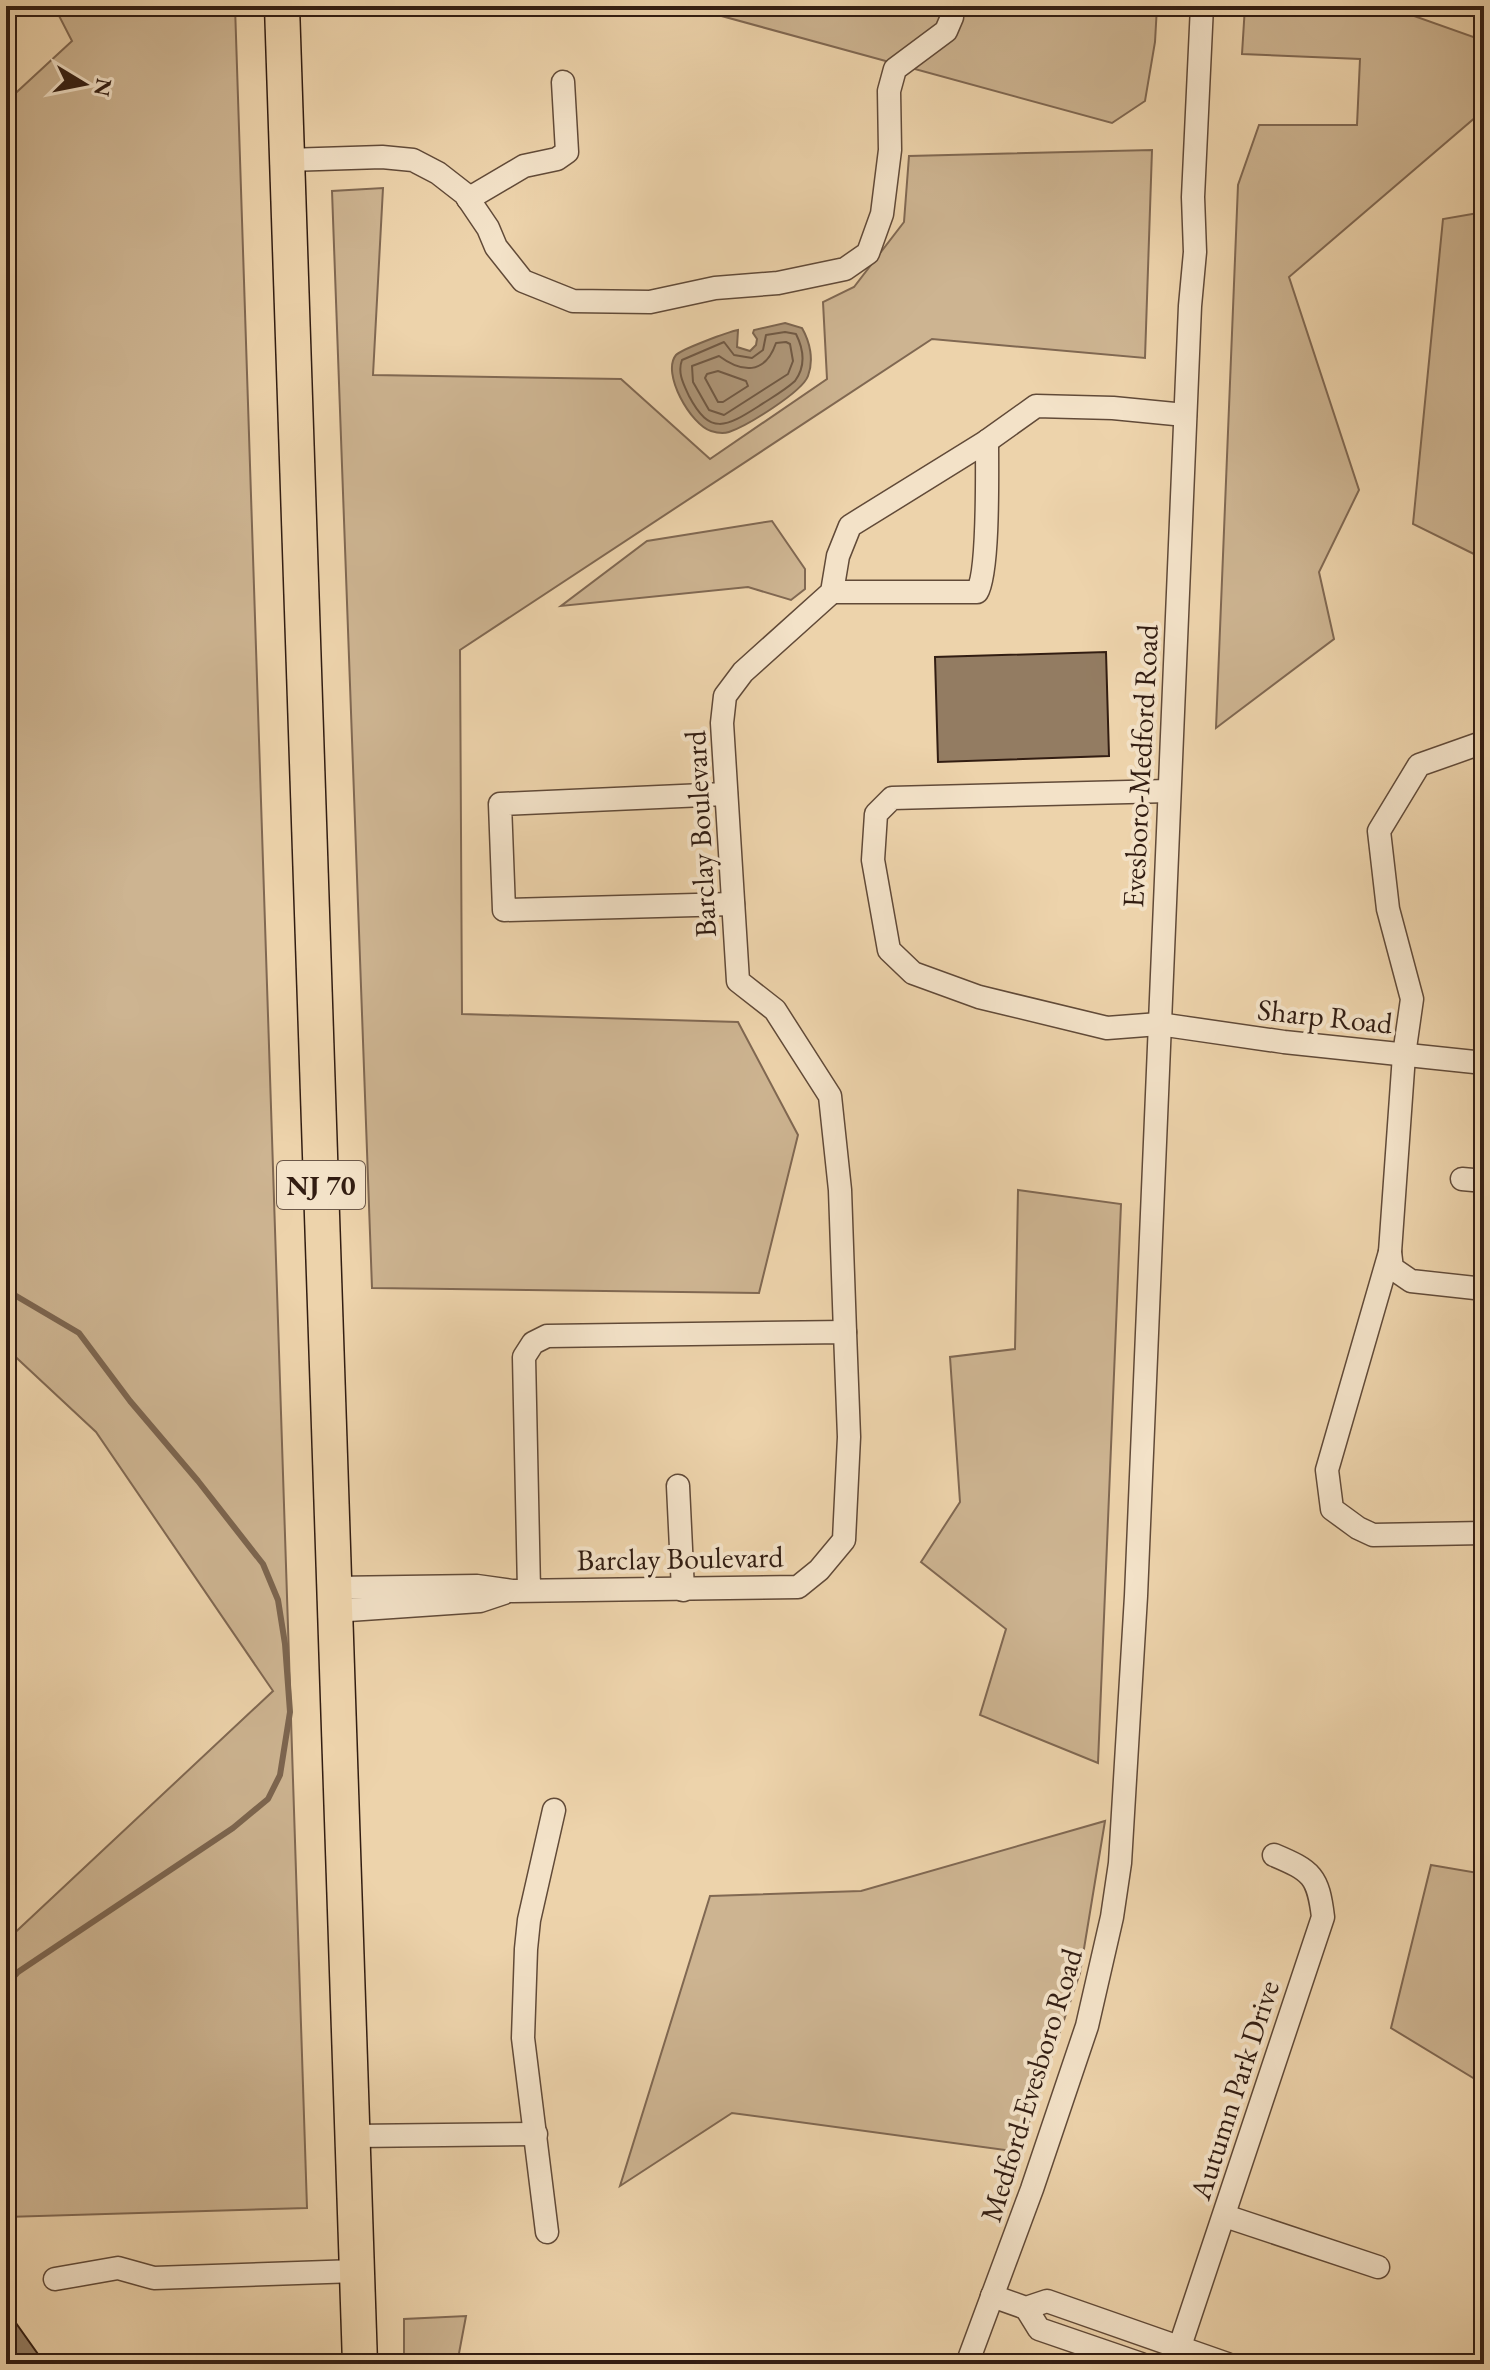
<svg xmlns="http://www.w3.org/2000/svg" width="1490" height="2370" font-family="'EB Garamond',serif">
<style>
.green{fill:#cdb491;stroke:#806852;stroke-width:2}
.water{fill:#ad9577;stroke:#7c654f;stroke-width:2}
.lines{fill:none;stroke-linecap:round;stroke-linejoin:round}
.shore{stroke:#705944;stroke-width:2}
.stream{stroke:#7c654f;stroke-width:6}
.building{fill:#937c62;stroke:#321d12;stroke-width:2}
.minor-casing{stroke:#614a38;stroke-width:25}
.highway-casing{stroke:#321d12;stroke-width:37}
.minor{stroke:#f3e2c8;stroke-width:22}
.highway{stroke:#edd3ab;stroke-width:34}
.labels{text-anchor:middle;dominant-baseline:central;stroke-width:8;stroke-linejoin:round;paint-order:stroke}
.shield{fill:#f3e2c8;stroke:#6c5849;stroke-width:2}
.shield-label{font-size:28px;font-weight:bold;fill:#321d12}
.street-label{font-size:30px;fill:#321d12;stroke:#f3e2c8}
</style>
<rect width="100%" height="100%" fill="#edd3ab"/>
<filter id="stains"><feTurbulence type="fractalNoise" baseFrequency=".0025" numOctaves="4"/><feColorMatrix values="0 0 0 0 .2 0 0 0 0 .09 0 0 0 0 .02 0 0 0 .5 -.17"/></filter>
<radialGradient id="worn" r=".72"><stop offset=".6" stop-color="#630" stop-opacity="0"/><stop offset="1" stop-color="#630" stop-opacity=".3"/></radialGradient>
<g class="green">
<path d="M54,6h181l72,2202 -301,9v-276l267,-250 -177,-259 -90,-84v-1246l66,-61z"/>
<path d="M685,6h472l-2,36 -10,59 -33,22z"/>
<path d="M1245,6h141l96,34 2,4v66l-195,167 70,213 -40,82 15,67 -118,89 22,-543 21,-60h98l3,-66 -118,-5z"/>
<path d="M1152,150l-7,208 -213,-19 -472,311 2,364 276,8 60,113 -39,158 -387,-5 -40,-1097 51,-3 -10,187 248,4 89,80 117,-80 -4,-77 31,-15 50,-65 5,-66z"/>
<path d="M1484,212v372l-4,-27 -67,-33 30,-305z"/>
<path d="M772,521l33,48v20l-14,11 -43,-13 -187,19 86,-65z"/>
<path d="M1018,1190l103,14 -23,559 -118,-48 26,-86 -85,-67 39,-60 -10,-145 65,-8z"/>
<path d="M1105,1821l-25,152 -61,179 -287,-39 -112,73 90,-290 151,-5z"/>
<path d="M1431,1865l53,9v251l-1,-41 -92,-56z"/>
<path d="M466,2316l-9,48h-53v-45z"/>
</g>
<path class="water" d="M785,323l17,5c8,14 12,32 6,48 -6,16 -61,50 -79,56 -6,2 -12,1 -18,-1 -20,-6 -50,-58 -35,-76 6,-6 52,-23 62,-25l-1,17 13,4 6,-6 1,-6 -4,-6 1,-3z"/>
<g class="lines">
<g class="shore">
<path d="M785,332l11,2c8,16 10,32 -1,47 -11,10 -24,17 -36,25 -33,21 -49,30 -70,-10 -5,-11 -12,-23 -7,-36l42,-18 10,13 18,3 11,-8 3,-15z"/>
<path d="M786,342l4,2 3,17 -5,13 -64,41 -15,-5 -16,-28 -1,-16 27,-10c23,17 46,19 57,-13z"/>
<path d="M718,371l28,10 2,5 -25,16h-5l-13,-24 2,-4z"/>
</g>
<path class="stream" d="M6,1290l73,43 51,68 68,80 65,83 15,36 7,44 5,68 -10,63 -12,24 -35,29 -215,144 -12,13"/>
</g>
<g class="building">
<path d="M1106,652l3,104 -171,6 -3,-105z"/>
<path d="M6,2309l39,55h-39z"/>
</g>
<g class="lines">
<defs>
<g id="minor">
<path d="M287,160l95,-3 31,3 25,13 27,21 23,34 8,19 27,34 50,20 77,1 65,-14 63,-5 67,-14 23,-16 14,-39 8,-64 -1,-59 6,-22 51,-38 6,-14v-11"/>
<path d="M468,199l56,-33 33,-7 10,-7 -4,-70"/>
<path d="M832,592h145c12,-19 10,-123 10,-151"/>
<path d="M1484,742l-65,23 -40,66 9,78 24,90 -8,56 -14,197 2,16 19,13 73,8"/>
<path d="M1169,791l-277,7 -16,16 -3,46 16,90 24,23 66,24 128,31 52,-4 125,18 200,21"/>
<path d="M726,794l-226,10 4,106 229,-6"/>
<path d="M1462,1179l22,2"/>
<path d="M1390,1252l-63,218 5,39 26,19 15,7 111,-2"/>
<path d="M845,1332l-5,-142 -10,-94 -55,-86 -37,-29 -16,-258 3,-27 18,-24 89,-80 6,-36 12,-30 137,-85 49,-35 77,2 72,7"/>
<path d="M678,1486l5,104"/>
<path d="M334,1588l143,-2 35,5 286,-4 21,-17 25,-30 5,-103 -4,-105 -298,4 -14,7 -9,14 5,233"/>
<path d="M334,1611l146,-10 24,-8"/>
<path d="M354,2136l182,-2"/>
<path d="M1225,2216l153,51"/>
<path d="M547,2232l-24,-194 3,-89 3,-29 25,-110"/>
<path d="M55,2279l63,-11 36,10 202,-7"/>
<path d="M992,2296l34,12 21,-7 180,63"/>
<path d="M1026,2308l13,21 102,35"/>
<path d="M967,2364l65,-175 55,-163 25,-109 8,-54 16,-267 54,-1290 5,-54 -2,-55 9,-191"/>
<path d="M1174,2364l149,-447c-5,-41 -11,-46 -49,-62"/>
</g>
<path id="highway" d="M282,6l78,2358"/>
</defs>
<use href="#minor" class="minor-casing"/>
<use href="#highway" class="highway-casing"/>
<use href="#minor" class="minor"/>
<use href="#highway" class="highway"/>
</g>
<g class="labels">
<rect class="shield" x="277" y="1161" width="88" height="48" rx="6"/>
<g class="shield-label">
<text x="321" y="1185">NJ 70</text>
</g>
<g class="street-label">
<text transform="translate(1140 766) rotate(-87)">Evesboro-Medford Road</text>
<text transform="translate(700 834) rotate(-93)">Barclay Boulevard</text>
<text transform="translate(1325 1016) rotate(6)">Sharp Road</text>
<text transform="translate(680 1558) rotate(-1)">Barclay Boulevard</text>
<text transform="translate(1031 2085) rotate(-73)">Medford-Evesboro Road</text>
<text transform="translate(1234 2090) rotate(-72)">Autumn Park Drive</text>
</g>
</g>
<rect width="1490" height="2370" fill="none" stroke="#edd3ab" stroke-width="32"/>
<rect x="8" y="8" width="1474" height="2354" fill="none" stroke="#321d12" stroke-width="4"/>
<rect x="16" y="16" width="1458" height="2338" fill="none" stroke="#321d12" stroke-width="2"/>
<g transform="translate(84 84) rotate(100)" stroke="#f3e2c8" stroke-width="6" paint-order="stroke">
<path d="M0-6L14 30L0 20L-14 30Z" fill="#321d12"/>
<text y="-12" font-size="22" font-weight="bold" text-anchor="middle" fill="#321d12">N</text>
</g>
<rect width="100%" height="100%" filter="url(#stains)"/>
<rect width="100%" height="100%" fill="url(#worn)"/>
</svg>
